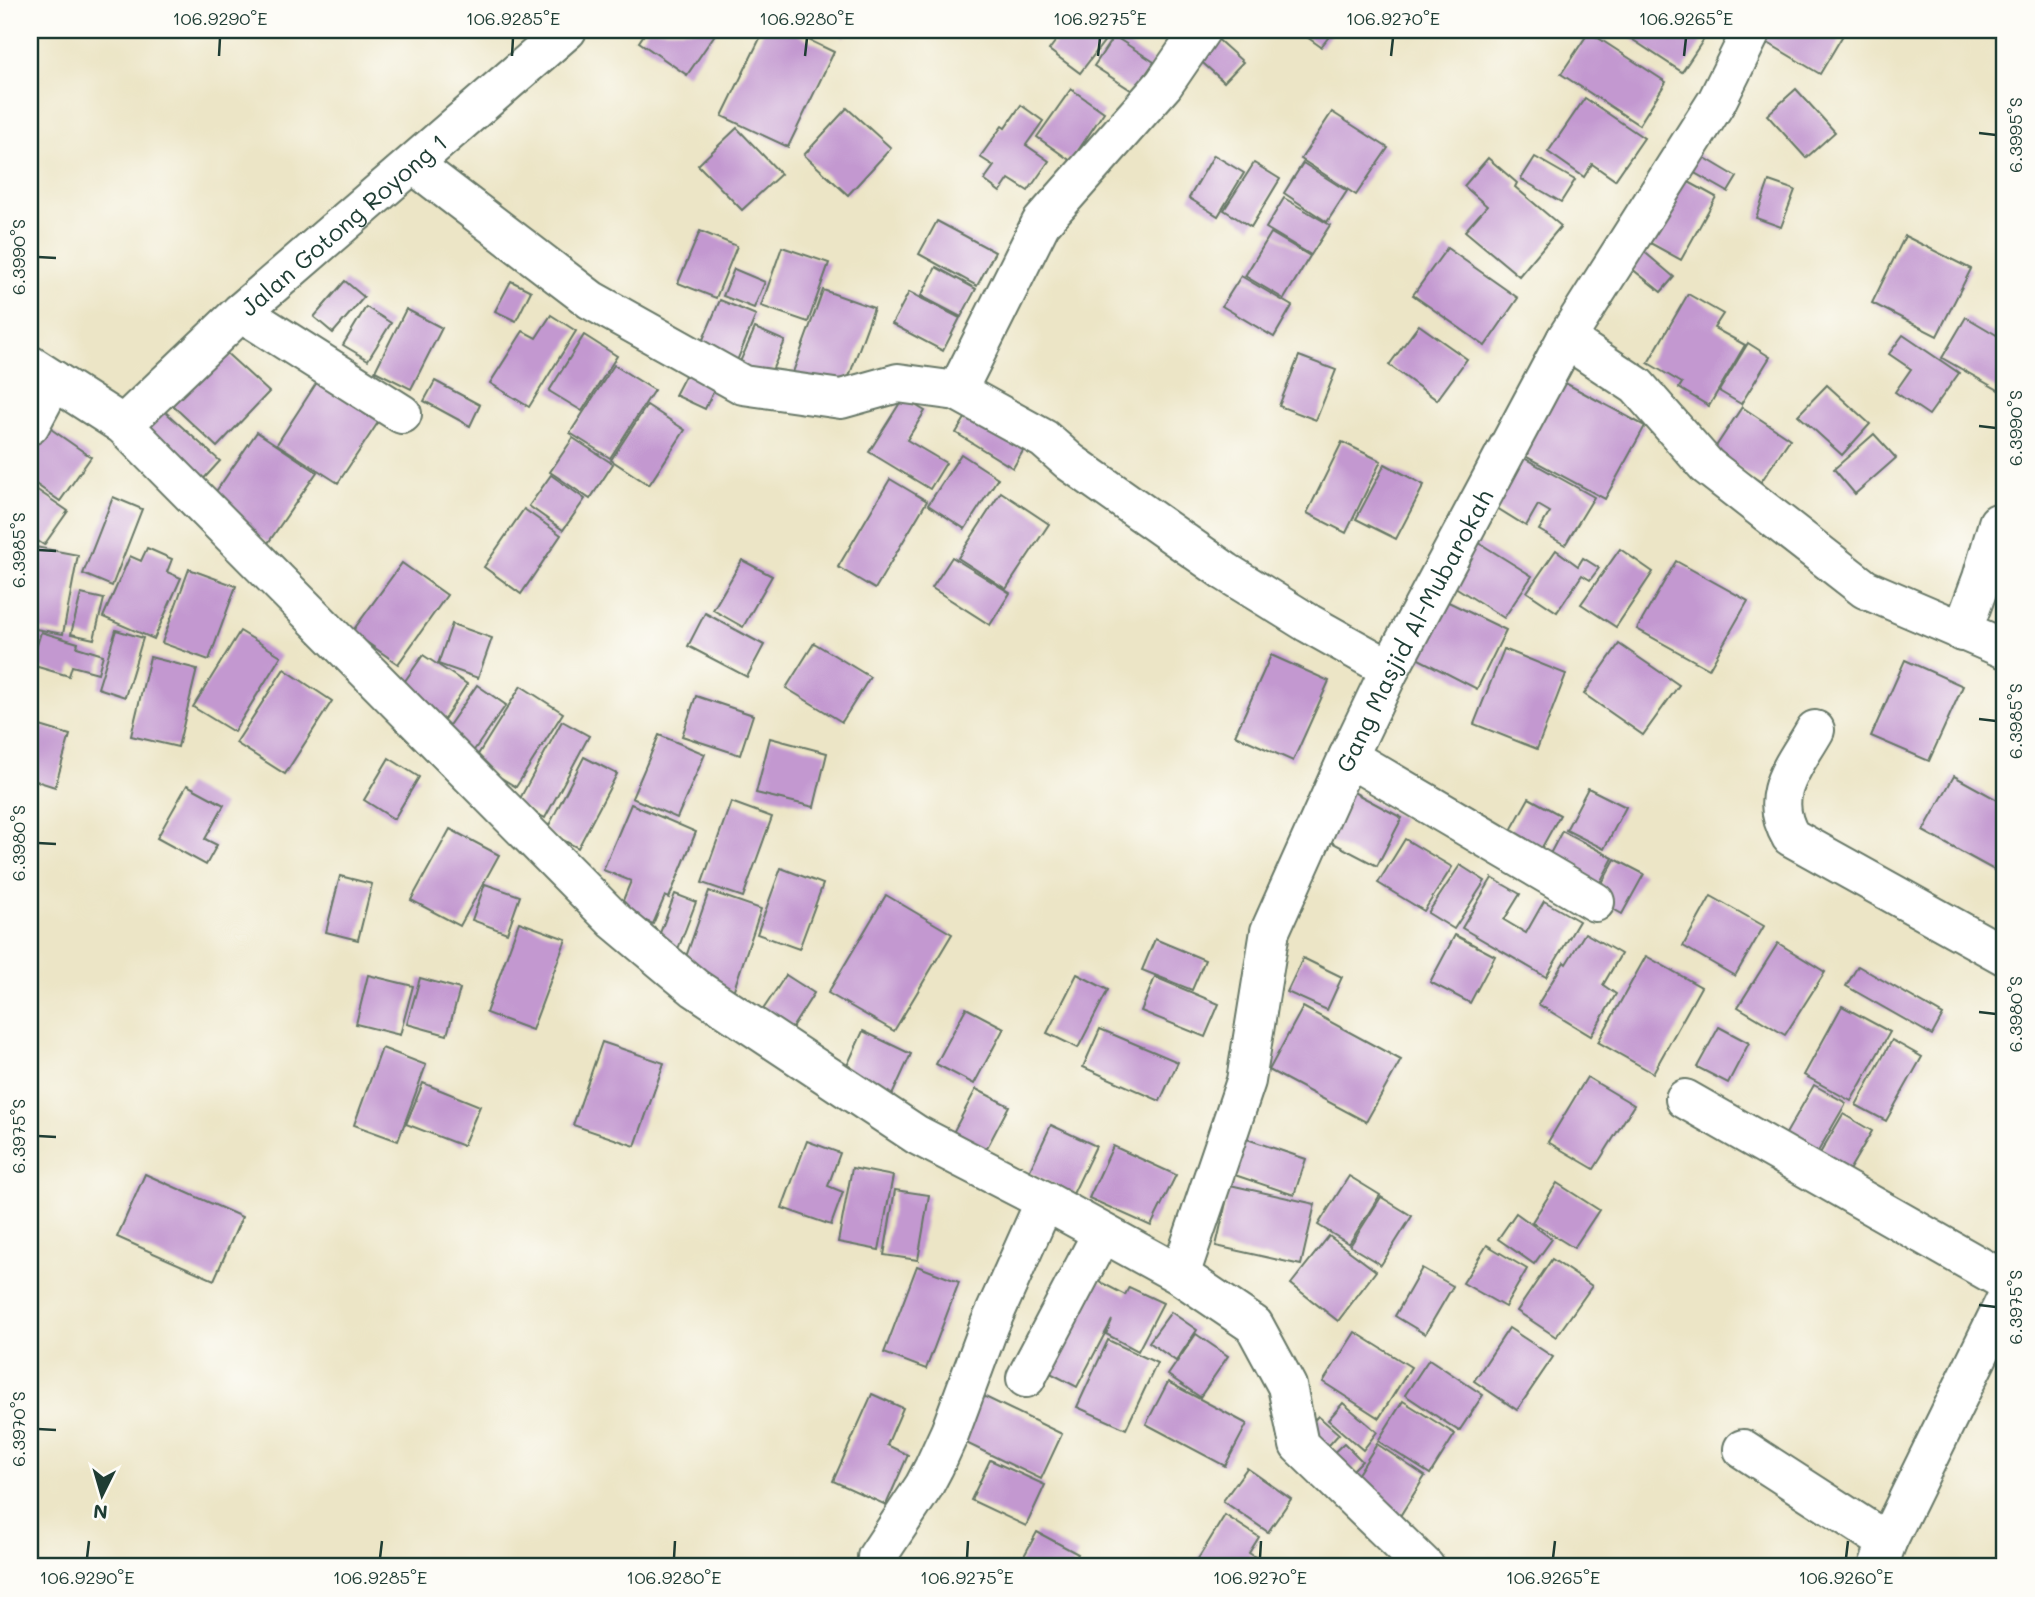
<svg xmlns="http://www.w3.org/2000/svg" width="2035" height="1597" font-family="Mali,sans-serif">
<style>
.building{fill:#c398d0}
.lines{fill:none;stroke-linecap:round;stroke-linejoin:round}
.minor-casing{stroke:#677867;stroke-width:42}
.minor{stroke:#fff;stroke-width:38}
.ticks{fill:none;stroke:#1f3d34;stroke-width:2.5}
.labels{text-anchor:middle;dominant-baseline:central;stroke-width:7;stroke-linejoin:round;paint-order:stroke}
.street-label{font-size:24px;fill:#1f3d34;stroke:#fdfcf7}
.neatline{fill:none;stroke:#1f3d34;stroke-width:2.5}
.ticks-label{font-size:18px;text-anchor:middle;fill:#1f3d34}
</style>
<rect width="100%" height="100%" fill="#fdfcf7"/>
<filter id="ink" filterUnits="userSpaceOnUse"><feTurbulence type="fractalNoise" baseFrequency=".0143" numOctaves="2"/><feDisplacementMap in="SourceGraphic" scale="14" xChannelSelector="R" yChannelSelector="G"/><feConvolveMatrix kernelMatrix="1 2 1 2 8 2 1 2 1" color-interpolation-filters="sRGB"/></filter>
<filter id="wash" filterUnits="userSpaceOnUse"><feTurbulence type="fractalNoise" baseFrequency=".00686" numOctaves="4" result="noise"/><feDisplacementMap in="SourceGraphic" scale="28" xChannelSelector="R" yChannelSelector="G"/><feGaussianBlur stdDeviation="1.57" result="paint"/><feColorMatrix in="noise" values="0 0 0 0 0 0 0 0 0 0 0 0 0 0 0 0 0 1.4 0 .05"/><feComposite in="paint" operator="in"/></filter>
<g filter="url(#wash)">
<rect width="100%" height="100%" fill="#ece5c6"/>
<g id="blocks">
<!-- building -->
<g class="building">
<path d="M647,30H718L687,75L639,42Z"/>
<path d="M764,30H788L834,52L788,147L722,116Z"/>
<path d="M832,30H849L844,37Z"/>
<path d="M1064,30H1110L1112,31L1080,73L1049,50Z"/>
<path d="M1297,30H1334L1321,47Z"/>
<path d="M1618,30H1710L1682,72Z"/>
<path d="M1769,30H1846L1820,74L1763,40Z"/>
<path d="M1589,32L1666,82L1639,125L1561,74Z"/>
<path d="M1213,35L1243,62L1224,82L1194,55Z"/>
<path d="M1114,36L1154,62L1134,92L1094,66Z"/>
<path d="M1071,89L1104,112L1071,161L1037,137Z"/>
<path d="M1796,89L1835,132L1806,158L1767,115Z"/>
<path d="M1585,98L1644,138L1615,180L1592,164L1584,177L1548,152Z"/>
<path d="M1021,105L1043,121L1026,145L1049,161L1028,191L1009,179L1000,192L984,180L994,166L980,157L1002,126L1005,128Z"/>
<path d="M847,108L891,148L848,195L804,155Z"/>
<path d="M1332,112L1388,148L1356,195L1301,159Z"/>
<path d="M737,128L781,174L742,210L698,165Z"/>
<path d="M1695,152L1737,177L1728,192L1686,168Z"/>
<path d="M1214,155L1244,173L1218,216L1189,198Z"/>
<path d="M1535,157L1575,180L1561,202L1521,179Z"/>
<path d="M1488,158L1517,183L1515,187L1561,226L1519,276L1465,231L1487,206L1464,186Z"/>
<path d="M1254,163L1280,179L1251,227L1224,210Z"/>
<path d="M1303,163L1347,191L1327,222L1284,193Z"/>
<path d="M1676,175L1716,197L1681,260L1641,238Z"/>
<path d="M1769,181L1795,190L1781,227L1756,218Z"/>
<path d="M1284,198L1330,225L1311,255L1266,228Z"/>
<path d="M937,221L995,252L977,286L919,254Z"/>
<path d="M700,231L737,246L716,298L678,283Z"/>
<path d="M1271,233L1310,256L1284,299L1245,276Z"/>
<path d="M1905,236L1971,269L1937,336L1872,303Z"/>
<path d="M1635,244L1674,277L1661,292L1621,260Z"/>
<path d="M782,247L829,263L808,322L761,306Z"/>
<path d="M1447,248L1518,298L1485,346L1413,295Z"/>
<path d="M936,267L976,289L961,317L921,296Z"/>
<path d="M734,269L765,282L754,308L723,296Z"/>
<path d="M1241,276L1292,306L1274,337L1222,306Z"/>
<path d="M345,281L364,297L333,333L314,317Z"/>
<path d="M511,281L531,291L516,321L495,311Z"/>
<path d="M823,290L874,308L843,393L792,375Z"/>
<path d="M909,292L960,318L943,351L892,324Z"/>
<path d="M1688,294L1723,314L1714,328L1745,345L1709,406L1679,388L1682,383L1648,363Z"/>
<path d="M720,300L756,315L732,373L695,358Z"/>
<path d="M366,307L391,323L368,360L343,345Z"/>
<path d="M406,309L442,328L411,389L375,371Z"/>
<path d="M551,315L576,331L529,407L490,383L523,331L536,338Z"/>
<path d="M1966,317L2005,340V386L2002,392L1942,358Z"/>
<path d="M1419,325L1467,359L1437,400L1389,365Z"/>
<path d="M755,328L785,341L766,384L736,371Z"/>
<path d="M584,335L617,356L582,411L549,391Z"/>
<path d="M1903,335L1959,373L1929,415L1895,392L1911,369L1889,354Z"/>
<path d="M1748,343L1770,357L1741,404L1719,391Z"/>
<path d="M221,348L269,392L217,447L170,403Z"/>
<path d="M1299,356L1336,370L1316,420L1279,406Z"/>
<path d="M614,365L654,390L610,458L570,433Z"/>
<path d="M687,372L716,386L705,409L675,395Z"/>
<path d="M1554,377L1645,426L1605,499L1514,450Z"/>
<path d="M319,379L381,418L338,483L277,444Z"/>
<path d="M435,381L480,405L470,426L424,401Z"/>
<path d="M1827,385L1870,424L1842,455L1798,415Z"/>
<path d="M903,398L925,411L907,440L946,463L930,489L869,452Z"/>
<path d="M152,400L220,461L198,485L130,424Z"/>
<path d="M647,405L685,430L649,485L611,460Z"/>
<path d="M1742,407L1790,439L1761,482L1713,451Z"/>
<path d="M970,410L1027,444L1013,468L956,433Z"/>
<path d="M48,427L91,457L60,501L30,480V453Z"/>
<path d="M257,432L317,472L268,543L208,503Z"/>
<path d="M1874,434L1896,458L1855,494L1834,469Z"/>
<path d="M573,438L613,464L590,499L550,472Z"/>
<path d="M1342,442L1381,461L1346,533L1307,513Z"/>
<path d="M1513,452L1594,497L1565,545L1539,530L1550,512L1538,505L1526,526L1484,500Z"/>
<path d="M961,454L998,478L965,529L928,505Z"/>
<path d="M1385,464L1424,485L1396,539L1356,519Z"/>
<path d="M551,475L585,499L563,530L529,506Z"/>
<path d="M890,479L927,501L875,589L838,567Z"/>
<path d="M30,485L68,511L44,545L30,536Z"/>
<path d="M1001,492L1049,524L1006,589L958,558Z"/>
<path d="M113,497L142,509L112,586L83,574Z"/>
<path d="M524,509L561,535L521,594L484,567Z"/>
<path d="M1468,536L1532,576L1504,618L1441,578Z"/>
<path d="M30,546L78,555L63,634L30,628Z"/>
<path d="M147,548L172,559L167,572L181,578L154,639L103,617L130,556L141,561Z"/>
<path d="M1620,549L1653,572L1616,627L1581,604Z"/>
<path d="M1556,550L1578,566L1583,558L1599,568L1590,580L1582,575L1557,612L1527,592Z"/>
<path d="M952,557L1010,593L990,625L932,588Z"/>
<path d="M742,560L772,576L743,627L713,610Z"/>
<path d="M1676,561L1748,601L1709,669L1637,629Z"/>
<path d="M402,563L447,595L398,664L352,632Z"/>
<path d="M189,569L236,586L209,660L162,643Z"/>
<path d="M81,594L104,599L94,639L71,634Z"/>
<path d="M1436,596L1506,630L1477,689L1407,653Z"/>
<path d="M705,613L764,645L747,677L688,646Z"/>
<path d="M452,624L492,638L478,678L438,664Z"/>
<path d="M116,630L143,638L125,697L98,688Z"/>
<path d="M240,631L281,656L234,732L193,707Z"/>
<path d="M41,632L78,643L77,647L103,655L98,673L72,666L69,676L31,665Z"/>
<path d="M814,643L870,677L842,722L786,688Z"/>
<path d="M1619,644L1679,685L1643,735L1584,694Z"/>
<path d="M1504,649L1566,674L1537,749L1474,724Z"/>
<path d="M423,655L467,684L441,724L396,694Z"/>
<path d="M1271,655L1329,681L1293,761L1235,735Z"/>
<path d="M150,657L197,669L178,747L131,736Z"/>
<path d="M1905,660L1963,686L1929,761L1871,736Z"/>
<path d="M284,669L332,701L285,774L236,743Z"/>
<path d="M477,685L506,705L470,756L441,737Z"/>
<path d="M521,686L563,713L516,787L474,761Z"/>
<path d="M696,696L753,715L740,755L682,736Z"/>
<path d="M562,721L589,736L545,818L517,804Z"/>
<path d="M30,723L70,735L55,787L30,779Z"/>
<path d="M659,735L705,754L677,818L632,798Z"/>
<path d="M770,738L827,753L814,807L756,793Z"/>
<path d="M584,757L617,774L578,848L546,831Z"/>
<path d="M389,758L419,777L394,819L364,800Z"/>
<path d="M1954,776L2005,804V876L1923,831Z"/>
<path d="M187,785L224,805L205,839L217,845L206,865L157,838Z"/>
<path d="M1344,787L1402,818L1377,866L1318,835Z"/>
<path d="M1588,788L1626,807L1604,849L1566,830Z"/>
<path d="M1529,798L1560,815L1536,858L1505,841Z"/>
<path d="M731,802L772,817L743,897L702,883Z"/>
<path d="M631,804L696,832L669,898L665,896L653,924L619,910L631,881L603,870Z"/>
<path d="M450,829L499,855L460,926L411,900Z"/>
<path d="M1562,831L1613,858L1594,894L1543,867Z"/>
<path d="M1405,839L1452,867L1424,911L1378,883Z"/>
<path d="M1615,859L1644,874L1622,914L1594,898Z"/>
<path d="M1460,865L1485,881L1454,929L1428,913Z"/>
<path d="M781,868L823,884L799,949L757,934Z"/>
<path d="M340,876L372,884L358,940L326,932Z"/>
<path d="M1492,878L1520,894L1504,920L1526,933L1544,901L1579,921L1546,977L1462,928Z"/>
<path d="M485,884L520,896L507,933L472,920Z"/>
<path d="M709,891L761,909L733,992L680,974Z"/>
<path d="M675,894L696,902L678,949L657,941Z"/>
<path d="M886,895L952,934L894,1031L828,993Z"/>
<path d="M1711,896L1764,926L1735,976L1683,946Z"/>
<path d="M519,922L566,939L532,1030L486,1013Z"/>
<path d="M1585,933L1621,954L1603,985L1616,994L1591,1036L1538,1004L1564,962L1566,964Z"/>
<path d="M1455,935L1495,956L1470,1003L1430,982Z"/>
<path d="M1155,939L1205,960L1192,990L1142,970Z"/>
<path d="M1778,943L1825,972L1785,1035L1738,1007Z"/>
<path d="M1646,956L1701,987L1653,1073L1598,1042Z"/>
<path d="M1303,958L1342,977L1327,1010L1287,992Z"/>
<path d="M1858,966L1943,1015L1932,1035L1846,986Z"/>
<path d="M1077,974L1108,990L1078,1048L1047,1033Z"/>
<path d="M368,975L413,986L400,1035L356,1024Z"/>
<path d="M786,975L814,993L785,1039L756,1020Z"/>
<path d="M1155,977L1219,1004L1205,1037L1141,1011Z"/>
<path d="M420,978L460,989L447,1035L407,1024Z"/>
<path d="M1842,1006L1890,1032L1851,1101L1804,1075Z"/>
<path d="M1303,1007L1401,1060L1366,1122L1269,1070Z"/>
<path d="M966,1008L1004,1028L974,1084L936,1064Z"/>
<path d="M1719,1027L1749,1043L1728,1083L1697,1067Z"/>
<path d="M1100,1029L1178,1062L1160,1101L1083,1067Z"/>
<path d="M863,1031L911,1054L888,1104L840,1081Z"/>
<path d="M1892,1040L1922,1057L1886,1121L1856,1105Z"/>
<path d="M602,1042L664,1063L635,1146L573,1125Z"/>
<path d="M382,1048L426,1065L398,1141L354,1125Z"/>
<path d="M1587,1077L1634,1105L1594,1169L1548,1142Z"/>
<path d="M423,1083L480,1106L463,1146L406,1124Z"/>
<path d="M1814,1085L1846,1103L1812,1162L1780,1144Z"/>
<path d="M976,1089L1009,1106L980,1161L947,1144Z"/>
<path d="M1843,1114L1872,1131L1841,1184L1812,1167Z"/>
<path d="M1051,1125L1096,1146L1073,1194L1029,1172Z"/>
<path d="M1241,1137L1306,1159L1294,1195L1229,1173Z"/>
<path d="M807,1141L840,1153L828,1186L843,1192L831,1225L782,1208Z"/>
<path d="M1113,1146L1176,1175L1151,1226L1089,1198Z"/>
<path d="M852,1168L893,1176L879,1250L838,1242Z"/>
<path d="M145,1174L242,1217L214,1280L117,1237Z"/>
<path d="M1349,1176L1380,1195L1349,1244L1318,1225Z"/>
<path d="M1557,1183L1599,1210L1574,1248L1532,1222Z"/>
<path d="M1230,1185L1315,1204L1301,1265L1216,1246Z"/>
<path d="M895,1190L929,1195L918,1260L884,1255Z"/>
<path d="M1381,1197L1412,1216L1381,1265L1350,1246Z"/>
<path d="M1516,1213L1552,1239L1534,1264L1498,1239Z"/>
<path d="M1329,1236L1376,1271L1338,1321L1291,1284Z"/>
<path d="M1487,1245L1527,1269L1505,1307L1463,1283Z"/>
<path d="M1552,1259L1592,1286L1556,1337L1517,1311Z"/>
<path d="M917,1266L959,1282L926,1369L884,1353Z"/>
<path d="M1422,1268L1453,1286L1425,1334L1395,1316Z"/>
<path d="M1083,1273L1125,1295L1129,1287L1163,1303L1138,1351L1106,1334L1112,1320L1077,1387L1035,1365Z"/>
<path d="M1171,1312L1197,1330L1176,1361L1149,1342Z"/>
<path d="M1509,1328L1553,1357L1517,1410L1474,1381Z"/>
<path d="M1355,1332L1411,1367L1379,1418L1323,1382Z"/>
<path d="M1196,1334L1228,1356L1200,1397L1168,1375Z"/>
<path d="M1108,1340L1157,1363L1126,1429L1077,1407Z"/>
<path d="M1429,1359L1483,1395L1459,1431L1405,1395Z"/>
<path d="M1168,1382L1247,1424L1225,1466L1146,1424Z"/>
<path d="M872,1394L903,1408L887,1445L908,1455L886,1505L833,1481Z"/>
<path d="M979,1394L1062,1434L1041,1479L958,1439Z"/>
<path d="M1403,1401L1455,1434L1430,1474L1378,1441Z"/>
<path d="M1343,1403L1377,1432L1363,1450L1328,1420Z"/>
<path d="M1318,1416L1339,1434L1321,1454L1300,1436Z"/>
<path d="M1344,1443L1362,1461L1346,1477L1327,1459Z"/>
<path d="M1377,1444L1425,1476L1400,1516L1351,1485Z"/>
<path d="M990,1460L1045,1485L1026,1526L971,1500Z"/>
<path d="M1247,1468L1291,1499L1268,1532L1223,1501Z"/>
<path d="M1225,1515L1259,1537L1249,1553L1271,1567H1193Z"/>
<path d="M1037,1532L1078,1554L1072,1567H1018Z"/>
<path d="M887,1557L909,1567H882Z"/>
</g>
</g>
</g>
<g filter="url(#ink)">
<use href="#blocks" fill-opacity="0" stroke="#677867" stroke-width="2"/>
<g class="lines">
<!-- minor casing -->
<g class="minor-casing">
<g id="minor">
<path d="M413,164L591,300L743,385L841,399L898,383L957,391L1044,439L1070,462L1226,572L1308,623L1390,669"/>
<path d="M241,312L402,414"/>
<path d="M1566,339L1637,386L1707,466L1865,589L2005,649"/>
<path d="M30,365L123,425L615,921L695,988L917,1135L1045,1201L1180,1275L1254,1325L1287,1386L1299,1445L1425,1567"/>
<path d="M957,391L1041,223L1164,84L1201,30"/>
<path d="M30,425L54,380"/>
<path id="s1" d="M123,425L241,312L567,30"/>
<path d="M1962,632L1982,578L1998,523"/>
<path d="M1815,730C1794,767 1766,795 1791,837L2005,956"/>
<path d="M1348,757L1595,902"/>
<path d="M1685,1099L2005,1281"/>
<path id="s2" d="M1180,1275L1246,1081L1270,931L1348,757L1390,669L1566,339L1717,101L1752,30"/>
<path d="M1026,1378L1102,1233"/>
<path d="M1743,1449L1887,1542"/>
<path d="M877,1557L924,1486L934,1467L950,1432L990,1324L1045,1201"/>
<path d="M1878,1567L1887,1542L2005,1301"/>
</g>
</g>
<!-- minor -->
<use href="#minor" class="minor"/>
</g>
</g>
<!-- ticks -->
<path class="ticks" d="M219,56L220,38M512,56L513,38M805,56L807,38M1098,56L1100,38M1391,56L1393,38M1684,56L1686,38M1979,133L1996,135M38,257L56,258M1979,426L1996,428M38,550L56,551M1979,719L1996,721M38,843L56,844M1979,1012L1996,1014M38,1136L56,1137M1979,1305L1996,1307M38,1429L56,1430M87,1558L89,1541M380,1558L382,1541M674,1558L675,1541M967,1558L968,1541M1260,1558L1261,1541M1553,1558L1555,1541M1846,1558L1848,1541"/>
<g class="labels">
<!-- street labels -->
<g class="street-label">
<text stroke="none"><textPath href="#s1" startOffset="298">Jalan Gotong Royong 1</textPath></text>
<text stroke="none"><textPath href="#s2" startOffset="690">Gang Masjid Al-Mubarokah</textPath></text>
</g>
</g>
<!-- margin -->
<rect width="2035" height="1597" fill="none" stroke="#fdfcf7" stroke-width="77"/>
<!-- north arrow -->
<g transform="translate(102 1495) rotate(185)" stroke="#fdfcf7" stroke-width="5" paint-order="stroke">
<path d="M0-5L12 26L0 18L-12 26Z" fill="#1f3d34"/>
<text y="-10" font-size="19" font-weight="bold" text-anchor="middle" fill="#1f3d34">N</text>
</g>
<rect x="38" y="38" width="1958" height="1520" class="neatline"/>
<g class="ticks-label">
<text x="220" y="25">106.9290°E</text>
<text x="513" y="25">106.9285°E</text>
<text x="807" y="25">106.9280°E</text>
<text x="1100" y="25">106.9275°E</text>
<text x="1393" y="25">106.9270°E</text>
<text x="1686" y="25">106.9265°E</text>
<text transform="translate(2016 135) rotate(-90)" y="6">6.3995°S</text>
<text transform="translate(19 257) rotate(-90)" y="6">6.3990°S</text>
<text transform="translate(2016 428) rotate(-90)" y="6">6.3990°S</text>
<text transform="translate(19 550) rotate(-90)" y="6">6.3985°S</text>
<text transform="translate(2016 721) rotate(-90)" y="6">6.3985°S</text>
<text transform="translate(19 843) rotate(-90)" y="6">6.3980°S</text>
<text transform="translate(2016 1014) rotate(-90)" y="6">6.3980°S</text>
<text transform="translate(19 1136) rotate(-90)" y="6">6.3975°S</text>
<text transform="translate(2016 1307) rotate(-90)" y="6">6.3975°S</text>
<text transform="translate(19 1429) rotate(-90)" y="6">6.3970°S</text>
<text x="87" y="1584">106.9290°E</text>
<text x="380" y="1584">106.9285°E</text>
<text x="674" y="1584">106.9280°E</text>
<text x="967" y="1584">106.9275°E</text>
<text x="1260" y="1584">106.9270°E</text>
<text x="1553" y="1584">106.9265°E</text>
<text x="1846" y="1584">106.9260°E</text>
</g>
</svg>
